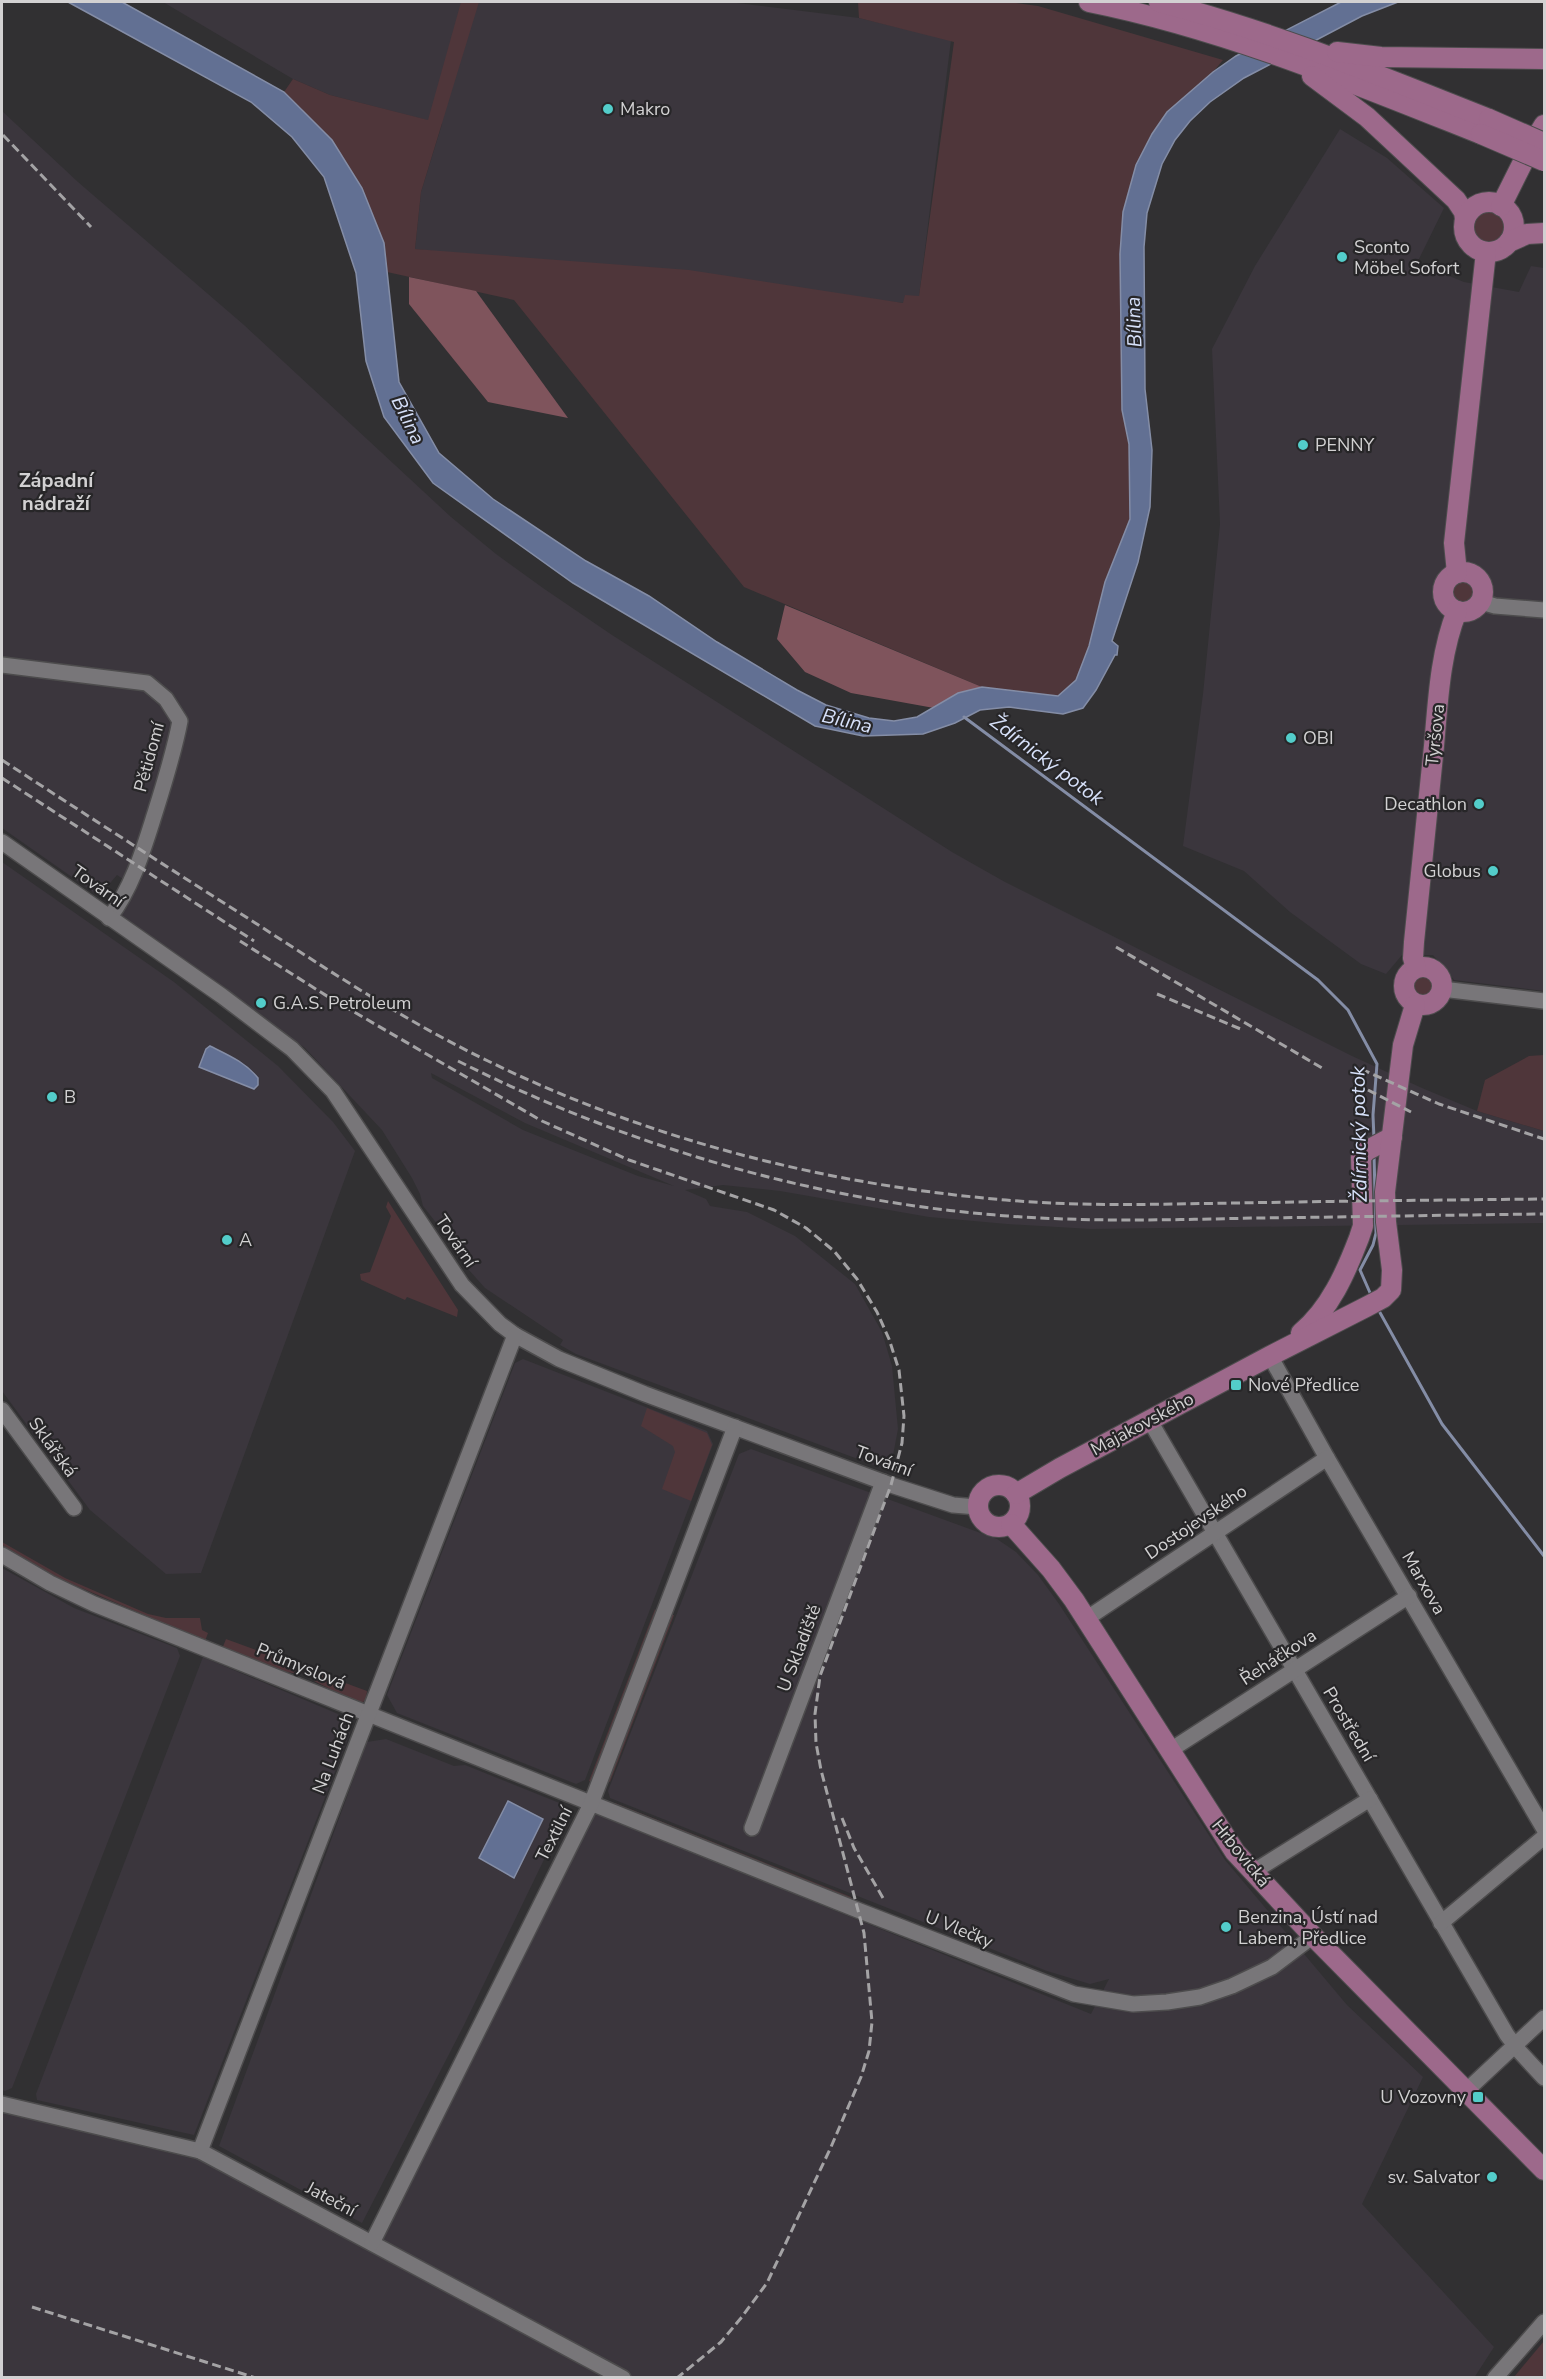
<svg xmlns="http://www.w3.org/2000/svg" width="1546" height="2379" font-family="'Nunito Sans',sans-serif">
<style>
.built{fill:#3b363d;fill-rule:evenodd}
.green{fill:#4f363a}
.forest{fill:#7f545c}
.water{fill:#627093;stroke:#848da6;stroke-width:1.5}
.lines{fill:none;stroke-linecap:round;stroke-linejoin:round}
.stream{stroke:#848da6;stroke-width:3}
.minor-casing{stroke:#4d4c4d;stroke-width:18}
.major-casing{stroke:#4d4c4d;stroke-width:22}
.minor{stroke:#787679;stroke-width:15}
.major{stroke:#9d698b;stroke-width:20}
.rail{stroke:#a4a3a5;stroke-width:3;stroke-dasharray:9 4.5;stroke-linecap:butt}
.major-bridge-casing{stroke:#4d4c4d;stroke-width:22;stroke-linecap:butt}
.major-bridge{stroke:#9d698b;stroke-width:20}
.poi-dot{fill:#53cdca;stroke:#272628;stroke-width:2}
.labels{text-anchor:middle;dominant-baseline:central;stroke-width:4.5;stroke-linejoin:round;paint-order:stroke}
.poi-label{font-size:18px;fill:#d2d1d2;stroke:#272628;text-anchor:start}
.street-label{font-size:18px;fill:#d2d1d2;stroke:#272628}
.water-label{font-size:20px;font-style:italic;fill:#d7e1fa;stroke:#272628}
.neighbourhood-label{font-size:20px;font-weight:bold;fill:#d2d1d2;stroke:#272628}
</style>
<rect width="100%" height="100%" fill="#313032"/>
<!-- built -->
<g class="built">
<path d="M163,2H729L859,18L951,40L919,297L904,303L415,249L421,192L442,124L330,95L293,79Z"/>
<path d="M2,111L78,182L244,325L451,517L496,554L543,588L612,635L952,852L1005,882L1352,1056L1422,1088L1477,1111L1544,1131V1223L1091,1229L1007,1224L929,1217L780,1191L723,1185L685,1190L706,1199L710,1206L747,1212L795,1236L855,1284L882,1332L892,1366L898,1429L890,1471L576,1354L560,1345L563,1340L485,1288L460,1260L456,1248L423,1206L420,1194L412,1178L382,1130L305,1048L116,916L132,885L117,875L99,896L2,828ZM431,1073L525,1123L674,1186L638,1176L523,1130L432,1078Z"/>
<path d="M1340,129L1387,158L1444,208L1417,263L1464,282L1519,292L1531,266L1544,268V991L1454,980L1433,955H1402L1386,974L1361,964L1290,912L1244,871L1183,846L1203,694L1220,524L1212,349L1255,266Z"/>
<path d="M2,862L174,982L278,1066L333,1122L355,1151L201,1573L166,1574L90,1510L2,1391Z"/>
<path d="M523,1359L707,1431L713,1444L585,1780L576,1784L397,1713L387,1695L515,1363Z"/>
<path d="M751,1449L997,1539L1016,1552L1038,1575L1059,1604L1225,1860L1347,2005L1423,2077L1362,2204L1494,2347L1474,2378H2V2112L199,2160L374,2253L595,1814L1091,2014L1109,1979L1090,1984L1047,1971L610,1798L608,1791L739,1454Z"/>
<path d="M2,1568L74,1608L177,1648L180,1656L12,2088L5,2091L2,2090Z"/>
<path d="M203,1657L338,1714L350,1733L194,2135L37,2100L36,2094Z"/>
<path d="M386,1739L454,1766L465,1765L562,1804L566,1814L464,2025L362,2223L219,2146L367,1742Z"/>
</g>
<!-- green -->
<g class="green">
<path d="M461,2H479L421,192L415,249L689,270L903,303L905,295L919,296L954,42L859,18L858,2H1009L1038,6L1223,60L1213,72L1167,112L1152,134L1136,165L1123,212L1120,254L1122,410L1129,444L1130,519L1105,582L1089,646L1076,680L1058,696L982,687L744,587L514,300L387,272L384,243L332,140L284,92L293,79L330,95L428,120Z"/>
<circle cx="1489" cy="228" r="16"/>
<circle cx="1464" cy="592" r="13"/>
<circle cx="1422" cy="987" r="11"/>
<path d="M1544,1055V1131L1477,1111L1485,1080L1529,1056Z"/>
<path d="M388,1201L458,1310L457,1317L407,1297L405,1300L361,1280L360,1274L370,1272L391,1216L386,1207Z"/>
<path d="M647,1408L707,1433L712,1445L691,1501L662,1489L675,1452L673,1446L641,1426Z"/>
<path d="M2,1542L65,1578L148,1614L166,1618H200L202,1630L208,1633L205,1641L58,1578L2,1545Z"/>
<path d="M655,1609L657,1612L593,1783L589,1781Z"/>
<path d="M671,1615H674L610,1782L605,1780Z"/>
<path d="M226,1639L367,1691L366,1699L363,1702H356L314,1681L315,1678L300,1672L298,1674L276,1670L222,1649Z"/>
<path d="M615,1803L851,1897L852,1901L614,1806Z"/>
<path d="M1544,2341V2377H1514Z"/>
</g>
<!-- forest -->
<g class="forest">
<path d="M409,277L476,291L568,418L488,402L409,304Z"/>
<path d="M785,605L982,687C963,692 949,696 934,708L851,693L805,672L777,639Z"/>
</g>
<!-- water -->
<g class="water">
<path d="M68,2H122L284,92L332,140L362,188L384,243L399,382L439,453L493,499L586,561L649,596L717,642L797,690L826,705L869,718L894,721L917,717L958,693L982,687L1058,696L1076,680L1089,646L1105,582L1130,519L1129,444L1122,410L1120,254L1123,212L1136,165L1152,134L1167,112L1213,72L1236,56L1341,2H1398L1362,16L1244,78L1210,102L1190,121L1175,140L1162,164L1147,213L1144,247L1145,389L1152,450L1150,507L1138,562L1112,641L1118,646L1117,655H1115L1096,690L1083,708L1063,714L1009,707L980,710L955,723L923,734L863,736L815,726L573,583L433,483L384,417L366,361L356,273L324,177L292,137L251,102Z"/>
<path d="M210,1046C228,1055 245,1062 258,1078V1085L254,1089L199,1067L206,1049Z"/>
<path d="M508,1801L543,1819L514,1878L479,1858Z"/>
</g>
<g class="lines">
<!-- stream -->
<g class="stream">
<path d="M964,717L1318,980L1348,1010L1377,1064L1373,1115L1374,1139"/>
<path d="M1371,1295L1360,1270L1373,1245L1376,1233L1374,1155"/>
<path d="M1378,1309L1442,1424L1544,1556"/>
</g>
<!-- minor casing -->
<g class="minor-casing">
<g id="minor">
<path d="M1481,602L1495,606L1544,610"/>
<path d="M2,665L147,683L166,699L180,721C174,753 164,784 154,816C143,851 132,888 109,918"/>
<path d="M2,842L222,996L292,1049L333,1091L462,1285L500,1324L515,1335L559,1359L645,1394L891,1485L953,1505L977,1507"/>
<path d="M1442,989L1544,1001"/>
<path d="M1270,1356L1327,1458L1544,1829"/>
<path d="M2,1410L74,1508"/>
<path d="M1150,1421L1507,2035L1520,2052L1544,2078"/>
<path d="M2,1555L50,1583L94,1604L860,1911L1074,1994L1133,2004L1167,2002L1200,1997L1232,1986L1272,1967L1313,1936"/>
<path d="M1086,1619L1327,1458"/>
<path d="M1169,1751L1409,1596"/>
<path d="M752,1828L883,1482"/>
<path d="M1253,1872L1370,1799"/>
<path d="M1441,1923L1544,1837"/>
<path d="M1465,2092L1544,2018"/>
<path d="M2,2104L200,2151L623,2378"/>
<path d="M200,2151L515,1335"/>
<path d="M372,2243L591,1804L735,1427"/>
<path d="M1495,2378L1544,2322"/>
</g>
</g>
<!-- major casing -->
<g class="major-casing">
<g id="major">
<path d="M1089,2C1224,29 1353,83 1481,134"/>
<path d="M1159,2C1272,31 1380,76 1489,119"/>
<path d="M1337,52L1381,57L1544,59"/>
<path d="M1312,76L1367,117L1456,200L1464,212L1465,219"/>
<circle cx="1489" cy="227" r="25"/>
<path d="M1501,206L1530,148L1544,125"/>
<path d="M1509,242L1527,234L1544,233"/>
<circle cx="1463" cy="592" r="20"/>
<path d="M1457,573L1454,543L1486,252"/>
<circle cx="1423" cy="986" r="19"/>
<path d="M1416,968L1413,958L1414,942C1421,877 1427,811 1434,746C1438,701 1440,653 1457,611"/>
<path d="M1301,1333C1330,1309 1346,1272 1359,1238L1363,1226L1361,1157L1366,1151L1392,1137"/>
<circle cx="999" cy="1506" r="21"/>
<path d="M1016,1494L1060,1468L1270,1356L1366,1307L1383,1298L1391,1290L1392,1270L1386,1222L1385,1192L1403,1045L1415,1005"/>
<path d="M1011,1524L1051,1569L1074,1600L1235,1852L1313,1936L1544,2170"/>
</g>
</g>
<!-- minor -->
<use href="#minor" class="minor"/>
<!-- major -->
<use href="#major" class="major"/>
<!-- rail -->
<g class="rail">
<path d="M3,135L91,227"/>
<path d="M2,760C83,813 164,865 246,917C325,968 403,1020 488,1061C650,1140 826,1185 1006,1200C1083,1207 1160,1204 1238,1203C1340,1201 1442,1200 1544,1199"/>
<path d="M2,778L254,941"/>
<path d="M240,941L330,998L542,1121L629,1160L774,1210L806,1228L834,1251L857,1279L877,1312L889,1339L899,1370L904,1416L902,1443L891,1485L820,1676L815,1714L816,1743L821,1770L864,1933L872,2022L869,2051L861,2077L831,2147L767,2283L741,2318L721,2342L677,2378"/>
<path d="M1116,947L1322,1068"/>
<path d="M1157,994L1243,1030"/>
<path d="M458,1061C629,1147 817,1202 1008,1216C1090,1222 1172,1220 1254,1218C1351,1217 1448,1215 1544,1214"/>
<path d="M1361,1069L1439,1104L1544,1139"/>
<path d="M1368,1090L1411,1112"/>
<path d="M842,1818L854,1848L883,1898"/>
<path d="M32,2307L256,2378"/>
</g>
<!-- major-bridge casing -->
<g class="major-bridge-casing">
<g id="major-bridge">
<path d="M1489,119L1544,143"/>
<path d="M1481,134L1544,161"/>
</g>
</g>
<!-- major-bridge -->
<use href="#major-bridge" class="major-bridge"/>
</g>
<!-- markers -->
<g class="poi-dot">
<circle cx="608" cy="109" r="6"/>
<circle cx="1342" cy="257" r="6"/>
<circle cx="1303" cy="445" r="6"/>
<circle cx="1291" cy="738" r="6"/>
<circle cx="1479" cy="804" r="6"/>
<circle cx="1493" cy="871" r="6"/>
<circle cx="261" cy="1003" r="6"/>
<circle cx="52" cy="1097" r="6"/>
<circle cx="227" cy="1240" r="6"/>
<rect x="1230" y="1379" width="12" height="12" rx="3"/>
<circle cx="1226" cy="1927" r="6"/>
<rect x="1472" y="2091" width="12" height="12" rx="3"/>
<circle cx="1492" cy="2177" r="6"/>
</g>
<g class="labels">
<!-- poi labels -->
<g class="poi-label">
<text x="620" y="109">Makro</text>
<text x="1354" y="247">Sconto<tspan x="1354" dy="21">Möbel Sofort</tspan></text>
<text x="1315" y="445">PENNY</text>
<text x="1303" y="738">OBI</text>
<text x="1467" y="804" text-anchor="end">Decathlon</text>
<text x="1481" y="871" text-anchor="end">Globus</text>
<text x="273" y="1003">G.A.S. Petroleum</text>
<text x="64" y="1097">B</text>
<text x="239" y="1240">A</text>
<text x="1248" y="1385">Nové Předlice</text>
<text x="1238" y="1917">Benzina, Ústí nad<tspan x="1238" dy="21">Labem, Předlice</tspan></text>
<text x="1466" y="2097" text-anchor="end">U Vozovny</text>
<text x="1480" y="2177" text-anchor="end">sv. Salvator</text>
</g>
<!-- street labels -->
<g class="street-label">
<text transform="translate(1435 735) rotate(-84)">Tyršova</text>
<text transform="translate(149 757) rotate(-75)">Pětidomí</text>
<text transform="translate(98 886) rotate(35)">Tovární</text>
<text transform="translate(456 1241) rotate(56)">Tovární</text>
<text transform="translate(1142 1424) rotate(-28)">Majakovského</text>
<text transform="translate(53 1447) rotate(54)">Sklářská</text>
<text transform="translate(884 1461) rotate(20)">Tovární</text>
<text transform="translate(1196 1522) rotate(-34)">Dostojevského</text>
<text transform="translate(1424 1583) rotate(60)">Marxova</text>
<text transform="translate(799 1648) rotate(-69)">U Skladiště</text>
<text transform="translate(1278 1657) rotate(-33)">Řeháčkova</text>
<text transform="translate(301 1666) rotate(22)">Průmyslová</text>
<text transform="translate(1349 1724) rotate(59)">Prostřední</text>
<text transform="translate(333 1753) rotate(-69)">Na Luhách</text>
<text transform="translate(554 1834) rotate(-63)">Textilní</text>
<text transform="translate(1241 1853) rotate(51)">Hrbovická</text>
<text transform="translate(959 1929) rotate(22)">U Vlečky</text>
<text transform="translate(331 2199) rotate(28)">Jateční</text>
</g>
<!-- water labels -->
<g class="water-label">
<text transform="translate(1134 322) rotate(-92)">Bílina</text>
<text transform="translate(408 420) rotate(64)">Bílina</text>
<text transform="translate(847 721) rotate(13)">Bílina</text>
<text transform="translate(1047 760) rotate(37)">Ždírnický potok</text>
<text transform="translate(1359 1134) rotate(-91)">Ždírnický potok</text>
</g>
<!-- neighbourhood labels -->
<g class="neighbourhood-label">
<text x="56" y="480">Západní<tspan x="56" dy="23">nádraží</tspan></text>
</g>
</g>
<!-- border -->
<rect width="1546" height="2379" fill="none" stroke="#d2d1d2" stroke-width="6"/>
</svg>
